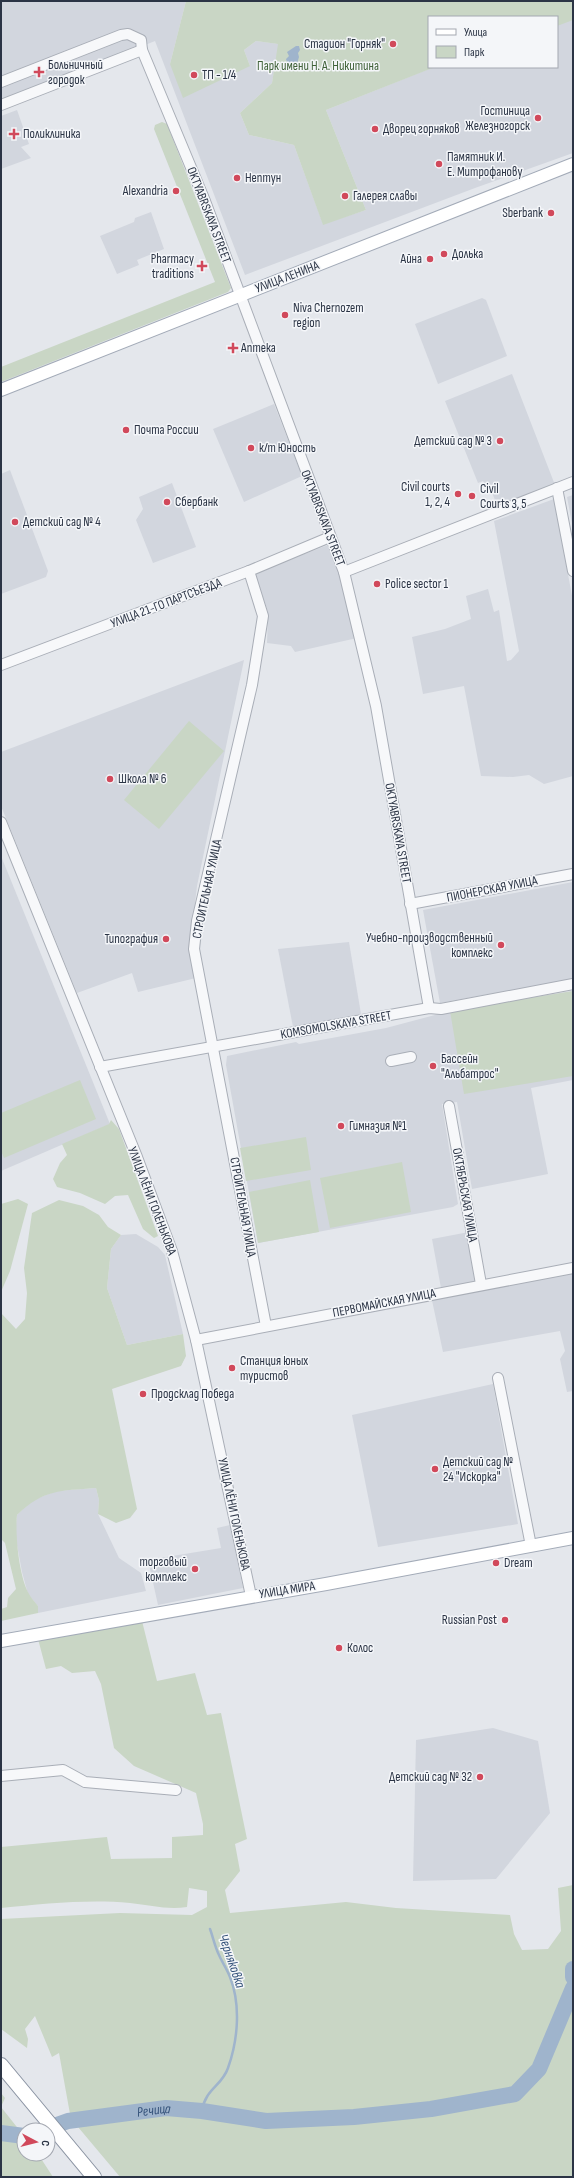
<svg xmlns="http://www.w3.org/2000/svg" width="574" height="2178" font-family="'Sofia Sans Condensed',sans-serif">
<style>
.built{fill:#d2d6de}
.green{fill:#c9d6c5}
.water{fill:#9fb4cc}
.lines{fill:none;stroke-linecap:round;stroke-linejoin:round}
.stream{stroke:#9fb4cc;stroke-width:2.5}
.river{stroke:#9fb4cc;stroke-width:16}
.minor-casing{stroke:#a9aeb7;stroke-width:12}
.major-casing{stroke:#a3abb8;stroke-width:14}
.highway-casing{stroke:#8b94a3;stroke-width:16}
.minor{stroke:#f7f8fa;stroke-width:10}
.major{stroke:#fff;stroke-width:12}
.highway{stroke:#fff;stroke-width:14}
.poi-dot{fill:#d1495b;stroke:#f4f6f9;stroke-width:1.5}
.labels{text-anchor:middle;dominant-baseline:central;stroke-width:3;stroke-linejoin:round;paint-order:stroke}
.poi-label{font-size:13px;fill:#2b3445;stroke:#f4f6f9;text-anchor:start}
.park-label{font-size:13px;fill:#3f6138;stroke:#f4f6f9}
.street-label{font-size:13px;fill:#2b3445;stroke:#f4f6f9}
.water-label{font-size:14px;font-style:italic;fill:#34527a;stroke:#f4f6f9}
</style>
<rect width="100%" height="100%" fill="#e4e7ec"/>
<!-- built -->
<g class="built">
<path d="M1,1H186L170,64L250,66L244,50L256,41L279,44L272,83L240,113L249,135L294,145L323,224L366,210L326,110L434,67H557V20L573,14V153L475,188L245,275L155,41L1,103Z"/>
<path d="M17,110L29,144L21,147L31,158L1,169V116Z"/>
<path d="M151,212L164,249L137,260L139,265L117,274L100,236L134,222L135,218Z"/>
<path d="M482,298L486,300L507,356L438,384L415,324Z"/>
<path d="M512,374L555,485L498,507L490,488L487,490L483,481L478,483L445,401Z"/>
<path d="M274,404L302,476L244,502L213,429Z"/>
<path d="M10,470L48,571L46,577L1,594V474Z"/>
<path d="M172,483L196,547L153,563L136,520L143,509L139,497Z"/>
<path d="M573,495V529L567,497Z"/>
<path d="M554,499L573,601V776L544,784L529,775L513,777L481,776L464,686L423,694L412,637L445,629L471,619L466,596L488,589L494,612L499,610L507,661L511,660L519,651L494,521Z"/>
<path d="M328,545L342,581L357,638L295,652L291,646L267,643L268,612L255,573Z"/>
<path d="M244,660L197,886L190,947L196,978L138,992L132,973L77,993L1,806V752Z"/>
<path d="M1,856L110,1124L1,1171Z"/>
<path d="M573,882V979L440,1003L423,910Z"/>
<path d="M349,942L361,1014L293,1027L278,949Z"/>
<path d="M573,991V1080L531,1088L548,1174L472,1189L457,1102L442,1104L458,1204L453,1207L258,1243L226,1065L227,1056L296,1042L299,1044L386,1028L450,1011Z"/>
<path d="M469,1232L479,1289L573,1272V1391L567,1392L560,1359L565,1351L560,1331L443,1352L430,1291L441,1288L432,1239Z"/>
<path d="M136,1234L158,1247L165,1255L183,1334L127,1345L107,1288L111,1249L121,1235Z"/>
<path d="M493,1384L518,1524L378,1547L352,1415Z"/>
<path d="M96,1488L99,1500L98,1514L119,1558L141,1573L146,1591L38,1613V1606L28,1594L22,1572L15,1534L17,1515L33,1500L56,1491Z"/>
<path d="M230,1525L243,1588L158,1605L148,1560L221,1548L217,1528Z"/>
<path d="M493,1728L538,1741L550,1813L496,1879L413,1881L416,1740Z"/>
</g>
<!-- green -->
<g class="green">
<path d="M186,1H573V20L557,26V17H429V67H435L326,110L366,210L323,225L294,145L249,135L240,113L272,83L278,44L256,41L244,50L250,66L183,98L170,64Z"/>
<path d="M162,122L167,124L231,288L228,292L1,382V367L215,282L154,129L155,125Z"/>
<path d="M189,721L224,751L159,829L124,800Z"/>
<path d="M573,991V1076L464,1094L450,1011Z"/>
<path d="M80,1080L96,1119L4,1158L1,1151V1113Z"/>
<path d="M111,1120L119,1129L158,1236L154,1238L143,1229L128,1195L115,1196L105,1204L80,1193L57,1187L53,1179L60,1163L67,1155L62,1144L109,1124Z"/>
<path d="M306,1137L311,1170L246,1181L240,1148Z"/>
<path d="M402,1162L411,1212L330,1228L320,1178Z"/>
<path d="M310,1180L319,1232L258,1243L249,1192Z"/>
<path d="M18,1199L28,1204L10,1271L1,1292V1204Z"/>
<path d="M59,1200L83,1206L99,1215L108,1227L121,1235L111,1249L107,1288L127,1345L183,1334L186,1356L181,1366L112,1389L137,1509L130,1518L116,1523L98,1514L99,1500L96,1488C60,1491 44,1489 17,1515C15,1535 19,1577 29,1594C31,1598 35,1602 38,1606V1613L1,1621V1609L7,1607L8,1598L16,1589L5,1543L1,1539V1313L16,1329L25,1319L27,1293L24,1268L32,1213Z"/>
<path d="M142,1621L157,1681L195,1673L207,1715L221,1713L247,1839L235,1844L240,1871L225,1890L230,1913L346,1902L396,1908L510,1915L514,1934L522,1950L548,1949L561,1931L558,1888L573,1885V2177H120L78,2127L100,2114L87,2112L70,2114L59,2053L52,2057L35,2016L25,2029L28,2039L27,2048L1,2029V1919L120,1913L192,1915L207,1907V1891L189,1888L187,1907C167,1910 150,1905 130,1903C87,1899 44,1904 1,1908V1847L107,1837L111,1859L172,1858V1837L203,1835V1824L196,1793L134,1766L114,1748L101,1684L95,1671L72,1673L61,1666L46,1669L38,1639Z"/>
<path d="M1,2093L5,2098L1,2107L24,2136V2154H38L53,2177H1Z"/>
</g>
<!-- water -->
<path class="water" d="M296,46H299L300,50L298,53L299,57L296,67L287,62L286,59L289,56L287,52Z"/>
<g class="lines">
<!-- stream -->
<path class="stream" d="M202,2111C205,2089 222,2086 228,2068C238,2040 241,2005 230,1977C227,1969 222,1962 219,1955C215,1947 213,1937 210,1929"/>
<!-- river -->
<g class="river">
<path d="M573,1969V1977"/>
<path id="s1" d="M43,2130L68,2121L166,2108L202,2111L266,2121L354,2117L431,2109L515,2094L539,2069L573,1988"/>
<path d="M1,2133L24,2136"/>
</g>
<!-- minor casing -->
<g class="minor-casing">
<g id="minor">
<path d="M1,82L121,35L128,34L141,40L142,50L205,201L344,572L376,706L429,1008"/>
<path d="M1,105L142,50"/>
<path d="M557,488L573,571"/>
<path d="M249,571L263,616L252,685L197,921L194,949L266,1326"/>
<path d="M344,572L573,482"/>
<path d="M1,665L249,571L330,537"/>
<path d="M1,822L137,1157L172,1251L196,1340L251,1596"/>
<path d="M410,904L573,874"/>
<path d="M391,1061L411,1057"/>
<path d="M100,1067L429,1008L441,1009L573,984"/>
<path d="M449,1106L481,1284"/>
<path d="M196,1340L573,1268"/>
<path d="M498,1378L531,1546"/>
<path d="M1,1776L63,1770L85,1782L176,1790"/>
</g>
</g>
<!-- major casing -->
<g class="major-casing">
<g id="major">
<path d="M1,390L573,164"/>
<path d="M1,1641L326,1584L573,1538"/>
</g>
</g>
<!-- highway casing -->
<g class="highway-casing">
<path id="highway" d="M1,2065L94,2177"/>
</g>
<!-- minor -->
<use href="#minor" class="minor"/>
<!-- major -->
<use href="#major" class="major"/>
<!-- highway -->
<use href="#highway" class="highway"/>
</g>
<!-- markers -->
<g class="poi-dot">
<circle cx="393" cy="44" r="4"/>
<path d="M37 66h4v4h4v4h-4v4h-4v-4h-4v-4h4z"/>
<circle cx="194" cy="75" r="4"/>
<circle cx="538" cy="118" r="4"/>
<circle cx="375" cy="129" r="4"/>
<path d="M12 128h4v4h4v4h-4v4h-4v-4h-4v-4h4z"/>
<circle cx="439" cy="164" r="4"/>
<circle cx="237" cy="178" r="4"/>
<circle cx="176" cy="191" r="4"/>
<circle cx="345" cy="196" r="4"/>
<circle cx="551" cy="213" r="4"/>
<circle cx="444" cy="254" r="4"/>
<circle cx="430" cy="259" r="4"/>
<path d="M200 260h4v4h4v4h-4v4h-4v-4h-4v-4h4z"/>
<circle cx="285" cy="315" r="4"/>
<path d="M231 342h4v4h4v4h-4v4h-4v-4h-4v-4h4z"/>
<circle cx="126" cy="430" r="4"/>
<circle cx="500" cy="441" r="4"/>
<circle cx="251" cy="448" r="4"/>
<circle cx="458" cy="494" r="4"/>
<circle cx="472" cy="496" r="4"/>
<circle cx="167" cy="502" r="4"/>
<circle cx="15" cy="522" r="4"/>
<circle cx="377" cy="584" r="4"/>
<circle cx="110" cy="779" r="4"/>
<circle cx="166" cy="939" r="4"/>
<circle cx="501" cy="945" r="4"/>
<circle cx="433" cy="1066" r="4"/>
<circle cx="341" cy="1126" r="4"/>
<circle cx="232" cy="1368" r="4"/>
<circle cx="143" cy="1394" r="4"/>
<circle cx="435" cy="1469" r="4"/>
<circle cx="496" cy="1563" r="4"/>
<circle cx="195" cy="1569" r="4"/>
<circle cx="505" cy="1620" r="4"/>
<circle cx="339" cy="1648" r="4"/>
<circle cx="480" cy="1777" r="4"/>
</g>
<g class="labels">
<!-- poi labels -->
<g class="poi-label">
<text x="385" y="44" text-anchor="end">Стадион "Горняк"</text>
<text x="48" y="65">Больничный<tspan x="48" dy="15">городок</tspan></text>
<text x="202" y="75">ТП - 1/4</text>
<text x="530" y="111" text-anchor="end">Гостиница<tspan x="530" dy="15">Железногорск</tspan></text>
<text x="383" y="129">Дворец горняков</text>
<text x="23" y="134">Поликлиника</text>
<text x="447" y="157">Памятник И.<tspan x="447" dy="15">Е. Митрофанову</tspan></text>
<text x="245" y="178">Нептун</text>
<text x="168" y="191" text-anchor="end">Alexandria</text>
<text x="353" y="196">Галерея славы</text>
<text x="543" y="213" text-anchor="end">Sberbank</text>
<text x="452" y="254">Долька</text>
<text x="194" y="259" text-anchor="end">Pharmacy<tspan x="194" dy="15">traditions</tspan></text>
<text x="422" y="259" text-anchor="end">Айна</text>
<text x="293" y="308">Niva Chernozem<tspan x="293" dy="15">region</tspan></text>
<text x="241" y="348">Аптека</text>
<text x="134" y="430">Почта России</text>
<text x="492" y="441" text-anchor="end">Детский сад № 3</text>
<text x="259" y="448">к/т Юность</text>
<text x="450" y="487" text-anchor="end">Civil courts<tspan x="450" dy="15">1, 2, 4</tspan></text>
<text x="480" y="489">Civil<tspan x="480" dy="15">Courts 3, 5</tspan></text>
<text x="175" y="502">Сбербанк</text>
<text x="23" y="522">Детский сад № 4</text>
<text x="385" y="584">Police sector 1</text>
<text x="118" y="779">Школа № 6</text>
<text x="493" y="938" text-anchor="end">Учебно-производственный<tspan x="493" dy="15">комплекс</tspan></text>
<text x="158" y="939" text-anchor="end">Типография</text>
<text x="441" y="1059">Бассейн<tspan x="441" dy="15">"Альбатрос"</tspan></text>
<text x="349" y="1126">Гимназия №1</text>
<text x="240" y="1361">Станция юных<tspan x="240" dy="15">туристов</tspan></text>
<text x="151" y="1394">Продсклад Победа</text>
<text x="443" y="1462">Детский сад №<tspan x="443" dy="15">24 "Искорка"</tspan></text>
<text x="187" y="1562" text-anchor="end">торговый<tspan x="187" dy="15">комплекс</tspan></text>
<text x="504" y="1563">Dream</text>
<text x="497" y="1620" text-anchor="end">Russian Post</text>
<text x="347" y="1648">Колос</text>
<text x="472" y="1777" text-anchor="end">Детский сад № 32</text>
</g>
<!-- park labels -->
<g class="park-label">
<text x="318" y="66">Парк имени Н. А. Никитина</text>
</g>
<!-- street labels -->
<g class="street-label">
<text transform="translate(209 215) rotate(69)">OKTYABRSKAYA STREET</text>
<text transform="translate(287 277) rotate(-21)">УЛИЦА ЛЕНИНА</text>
<text transform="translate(323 518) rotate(69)">OKTYABRSKAYA STREET</text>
<text transform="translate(166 603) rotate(-21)">УЛИЦА 21-ГО ПАРТСЪЕЗДА</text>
<text transform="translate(398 833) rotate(80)">OKTYABRSKAYA STREET</text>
<text transform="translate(207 889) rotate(-78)">СТРОИТЕЛЬНАЯ УЛИЦА</text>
<text transform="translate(492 889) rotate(-11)">ПИОНЕРСКАЯ УЛИЦА</text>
<text transform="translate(336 1025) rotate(-10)">KOMSOMOLSKAYA STREET</text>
<text transform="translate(465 1195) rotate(80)">ОКТЯБРЬСКАЯ УЛИЦА</text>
<text transform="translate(152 1201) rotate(69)">УЛИЦА ЛЁНИ ГОЛЕНЬКОВА</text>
<text transform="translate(243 1207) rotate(80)">СТРОИТЕЛЬНАЯ УЛИЦА</text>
<text transform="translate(384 1303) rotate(-11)">ПЕРВОМАЙСКАЯ УЛИЦА</text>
<text transform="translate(234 1514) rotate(78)">УЛИЦА ЛЁНИ ГОЛЕНЬКОВА</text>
<text transform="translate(287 1590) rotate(-9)">УЛИЦА МИРА</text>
</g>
<!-- water labels -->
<g class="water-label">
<text transform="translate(232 1961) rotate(71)">Черняковка</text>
<text stroke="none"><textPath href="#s1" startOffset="113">Речица</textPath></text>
</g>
</g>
<!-- border -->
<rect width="574" height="2178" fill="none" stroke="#2b3445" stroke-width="4"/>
<!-- legend -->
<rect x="428" y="16" width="130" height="52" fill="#f4f6f9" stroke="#a4a8b1"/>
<rect x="436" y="29" width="20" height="6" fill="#ffffff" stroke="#a4a8b1"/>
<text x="464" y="36" font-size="12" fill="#2b3445">Улица</text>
<rect x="436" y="46" width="20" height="12" fill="#c9d6c5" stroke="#a4a8b1"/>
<text x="464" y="56" font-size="12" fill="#2b3445">Парк</text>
<!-- north arrow -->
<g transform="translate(36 2142) rotate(97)"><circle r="19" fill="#f4f6f9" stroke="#a4a8b1"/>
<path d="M0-3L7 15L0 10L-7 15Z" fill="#d1495b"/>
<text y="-6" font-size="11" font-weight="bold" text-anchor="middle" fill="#2b3445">С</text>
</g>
</svg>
